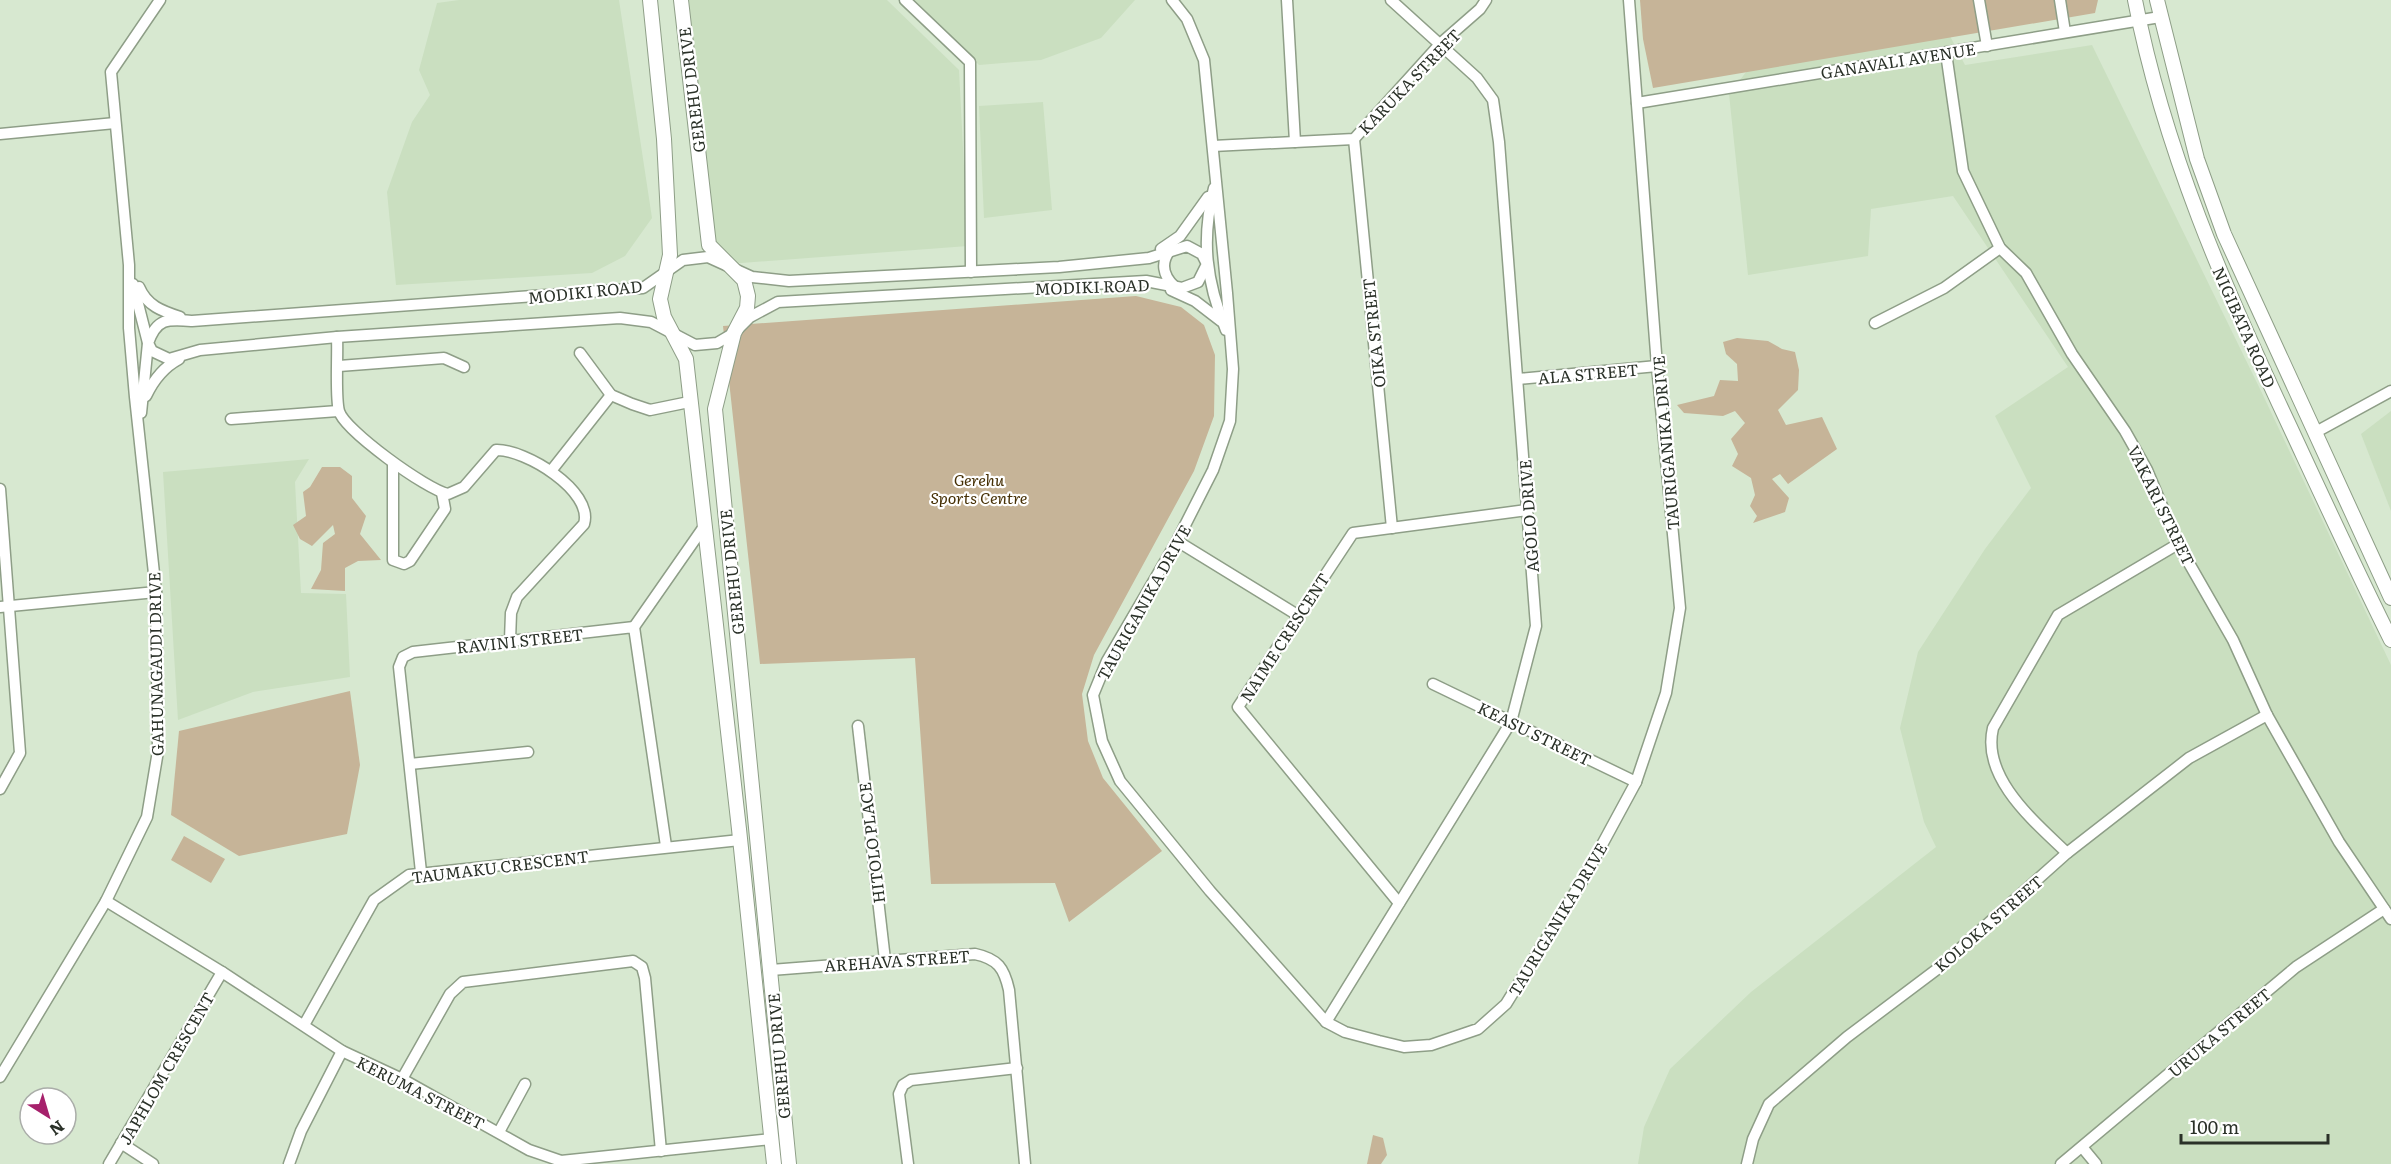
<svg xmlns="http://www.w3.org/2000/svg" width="2391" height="1164" font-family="Literata,serif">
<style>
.built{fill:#cadfc0}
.green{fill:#c6b498}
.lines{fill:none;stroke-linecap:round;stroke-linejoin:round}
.minor-casing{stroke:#8e9e87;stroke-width:13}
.tertiary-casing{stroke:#8e9e87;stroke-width:16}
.minor{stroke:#fff;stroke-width:10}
.tertiary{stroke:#fff;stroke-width:14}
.labels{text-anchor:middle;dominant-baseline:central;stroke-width:4.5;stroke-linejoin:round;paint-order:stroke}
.street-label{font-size:16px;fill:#2a3128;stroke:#fff}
.park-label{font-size:16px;font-style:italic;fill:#463005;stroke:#fff}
</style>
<rect width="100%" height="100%" fill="#d7e8d0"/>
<!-- built -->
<g class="built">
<path d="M459,0H619L652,218L625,256L592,273L396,285L387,192L412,122L430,95L419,70L437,3Z"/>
<path d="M689,0H887L959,70L968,246L715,265Z"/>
<path d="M912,0H1135L1101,38L1041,60L979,65Z"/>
<path d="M1950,36L1965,65L2092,45L2261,391L2391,665V1164H1638L1644,1127L1670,1069L1751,992L1936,847L1924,822L1900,728L1918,652L1985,549L2031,488L1995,416L2068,367L1953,196L1871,209L1868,256L1748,275L1729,94L1750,67Z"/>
<path d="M1043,102L1052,210L984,218L979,106Z"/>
<path d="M2391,411V511L2361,434Z"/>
<path d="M309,459L295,482L301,593L346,594L350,677L253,692L178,720L163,472Z"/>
</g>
<!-- green -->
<g class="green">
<path d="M1640,0H2098L2095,13L1653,88L1643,39Z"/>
<path d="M1136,296L1181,307L1204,325L1215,355L1214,416L1194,471L1094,655L1082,694L1088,741L1103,778L1162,851L1069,922L1055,883L931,884L915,658L760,664L723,326Z"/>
<path d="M1737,338L1768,341L1782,349L1795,352L1799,370L1798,390L1778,410L1786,425L1822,417L1837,449L1788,484L1780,474L1772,479L1789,498L1785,512L1753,523L1757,516L1750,506L1755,495L1751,478L1732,466L1738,454L1731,439L1745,423L1735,411L1723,416L1684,413L1677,405L1714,396L1720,380L1738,381L1737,364L1726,354L1723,342Z"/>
<path d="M322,467H340L352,476V498L366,516L360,534L381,560L358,561L345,568V591L311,589L321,570L323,543L335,534L333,525L312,546L300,539L293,525L306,516L303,492L310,487Z"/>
<path d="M350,691L360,765L347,834L239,856L171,815L179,731Z"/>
<path d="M184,836L225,859L211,883L171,860Z"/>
<path d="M1373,1135L1383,1138L1387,1155L1381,1164H1367Z"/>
</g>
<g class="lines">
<!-- minor casing -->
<g class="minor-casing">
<g id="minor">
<path d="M905,0L970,62L971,272"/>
<path d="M1172,0L1187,19L1204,60L1227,293L1233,369L1230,421L1213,470L1177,541L1107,661L1093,695L1102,741L1120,781L1210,891L1326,1022L1345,1032L1379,1041L1404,1047L1431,1045L1478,1029L1506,1004L1584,878L1636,782L1666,693L1680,608L1657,366L1629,0"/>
<path d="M1287,0L1295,142"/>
<path d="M1979,0L1987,46"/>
<path d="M2060,0L2065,32"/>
<path d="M1946,53L1963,171L2000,248L2026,273L2072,354L2125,431L2147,470L2178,544L2233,640L2267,715L2339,842L2391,919"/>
<path d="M1637,103L2160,17"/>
<path d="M0,134L115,123"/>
<path d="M1354,139L1392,528"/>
<path d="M1213,146L1354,139L1440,44L1480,9L1486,0"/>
<path d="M1214,188C1201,240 1206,281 1226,330"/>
<path d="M1187,246L1202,254L1207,264L1198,282L1182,288L1146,281L778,302L750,317L734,333L717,343L695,345L651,322L620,318L337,337L200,350L169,359L152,351L148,343C157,318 167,319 192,321L643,288L683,260L708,257L752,277L789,281L1059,267L1149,258Z"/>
<path d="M1161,249L1180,236L1208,197"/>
<path d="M1171,249C1160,262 1163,276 1175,287"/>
<path d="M133,284L148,343L141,413"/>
<path d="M139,287C147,306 162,311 180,317"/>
<path d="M1171,290L1195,301L1221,321"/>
<path d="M1875,323L1944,288L2000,248"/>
<path d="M337,337C338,355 335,397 339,411C344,430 427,490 448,494L464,487L496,450C525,449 594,491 584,524L517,597L511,613L510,640"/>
<path d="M580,353L611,395L632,404L650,410L689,402"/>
<path d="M339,366L444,358L464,367"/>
<path d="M1518,379L1657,366"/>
<path d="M146,396C153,381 164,367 179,359"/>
<path d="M231,419L338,411"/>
<path d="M2316,432L2391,391"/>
<path d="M393,463V560L404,564L410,561L445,509L442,493"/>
<path d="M551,471L611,395"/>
<path d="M0,489L20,753L0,789"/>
<path d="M1177,541L1299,616"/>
<path d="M0,607L156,592"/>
<path d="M634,627L703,528"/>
<path d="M1433,684L1636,782"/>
<path d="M858,726L885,960"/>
<path d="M410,764L528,752"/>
<path d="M2067,853C2035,822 1981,778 1993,728L2058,615L2178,544"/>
<path d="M421,872L399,667L403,657L413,652L634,627L666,846"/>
<path d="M106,901L222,972L342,1051L402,1079L529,1150L561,1161L771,1139"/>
<path d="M1399,903L1238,707L1353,533L1527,510"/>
<path d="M771,970L975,954C998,959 1004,968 1009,990L1025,1164"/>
<path d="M1326,1022L1511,722L1536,626L1499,142L1493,100L1477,78L1391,0"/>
<path d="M304,1025L374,900L409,875L740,840"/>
<path d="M0,1077L106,901L147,817L158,751L156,592L135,397L129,328V265L111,72L160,0"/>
<path d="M402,1079L450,994L463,982L633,961L642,967L645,978L661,1151"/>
<path d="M499,1132L525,1084"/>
<path d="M121,1143L153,1164"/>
<path d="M2082,1147L2096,1164"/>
<path d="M109,1164L222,972"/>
<path d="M289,1164L301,1131L342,1051"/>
<path d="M908,1164L899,1094L903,1085L911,1080L1017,1068"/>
<path d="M1747,1164L1753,1139L1769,1104L1847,1037L1936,970L2067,853L2189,758L2267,715"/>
<path d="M2061,1164L2296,967L2384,909"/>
</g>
</g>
<!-- tertiary casing -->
<g class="tertiary-casing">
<g id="tertiary">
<path d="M650,0L664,139L670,255L660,299L664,317L686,359L739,829L774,1164"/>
<path d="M681,0L709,245L744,280L748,296L747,308L734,333L715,409L789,1164"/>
<path d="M2135,0C2164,150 2225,289 2290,427C2323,498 2356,570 2391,640"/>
<path d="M2157,0L2197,159L2224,234L2391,598"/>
</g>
</g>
<!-- minor -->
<use href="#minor" class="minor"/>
<!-- tertiary -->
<use href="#tertiary" class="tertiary"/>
</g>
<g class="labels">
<!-- street labels -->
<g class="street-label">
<text transform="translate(1898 60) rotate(-9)">GANAVALI AVENUE</text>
<text transform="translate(1409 81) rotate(-46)">KARUKA STREET</text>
<text transform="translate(691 90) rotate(-97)">GEREHU DRIVE</text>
<text transform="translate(1092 286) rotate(-2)">MODIKI ROAD</text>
<text transform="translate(585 291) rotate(-6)">MODIKI ROAD</text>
<text transform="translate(2245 327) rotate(66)">NIGIBATA ROAD</text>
<text transform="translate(1373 333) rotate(-96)">OIKA STREET</text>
<text transform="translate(1588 373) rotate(-5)">ALA STREET</text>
<text transform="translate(1665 443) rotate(-95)">TAURIGANIKA DRIVE</text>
<text transform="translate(2162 505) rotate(64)">VAKARI STREET</text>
<text transform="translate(1528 516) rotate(-94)">AGOLO DRIVE</text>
<text transform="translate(731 572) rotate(-96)">GEREHU DRIVE</text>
<text transform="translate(1143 602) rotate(-61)">TAURIGANIKA DRIVE</text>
<text transform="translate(1284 637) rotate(-57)">NAIME CRESCENT</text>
<text transform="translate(520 640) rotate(-6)">RAVINI STREET</text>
<text transform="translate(155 664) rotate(-91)">GAHUNAGAUDI DRIVE</text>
<text transform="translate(1535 733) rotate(26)">KEASU STREET</text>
<text transform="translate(871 843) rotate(-97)">HITOLO PLACE</text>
<text transform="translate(500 866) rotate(-7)">TAUMAKU CRESCENT</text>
<text transform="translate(1557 919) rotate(-59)">TAURIGANIKA DRIVE</text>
<text transform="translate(1988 923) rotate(-41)">KOLOKA STREET</text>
<text transform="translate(897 960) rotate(-4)">AREHAVA STREET</text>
<text transform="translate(2219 1032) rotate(-40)">URUKA STREET</text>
<text transform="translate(778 1056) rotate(-95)">GEREHU DRIVE</text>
<text transform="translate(166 1068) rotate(-60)">JAPHLOM CRESCENT</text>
<text transform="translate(421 1092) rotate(27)">KERUMA STREET</text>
</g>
<!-- park labels -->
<g class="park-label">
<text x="979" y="479">Gerehu<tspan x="979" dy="18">Sports Centre</tspan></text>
</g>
</g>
<!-- north arrow -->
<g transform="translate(48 1116) rotate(143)"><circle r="28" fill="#ffffff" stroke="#aaada9" stroke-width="1.5"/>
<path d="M0-4.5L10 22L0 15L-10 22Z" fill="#a6216c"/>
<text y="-9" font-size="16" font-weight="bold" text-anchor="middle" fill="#2a3128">N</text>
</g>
<!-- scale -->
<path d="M2181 1134v9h147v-9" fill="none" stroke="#2a3128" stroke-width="3"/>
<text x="2190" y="1134" font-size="18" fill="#2a3128" stroke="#ffffff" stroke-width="4.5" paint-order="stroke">100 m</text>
</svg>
